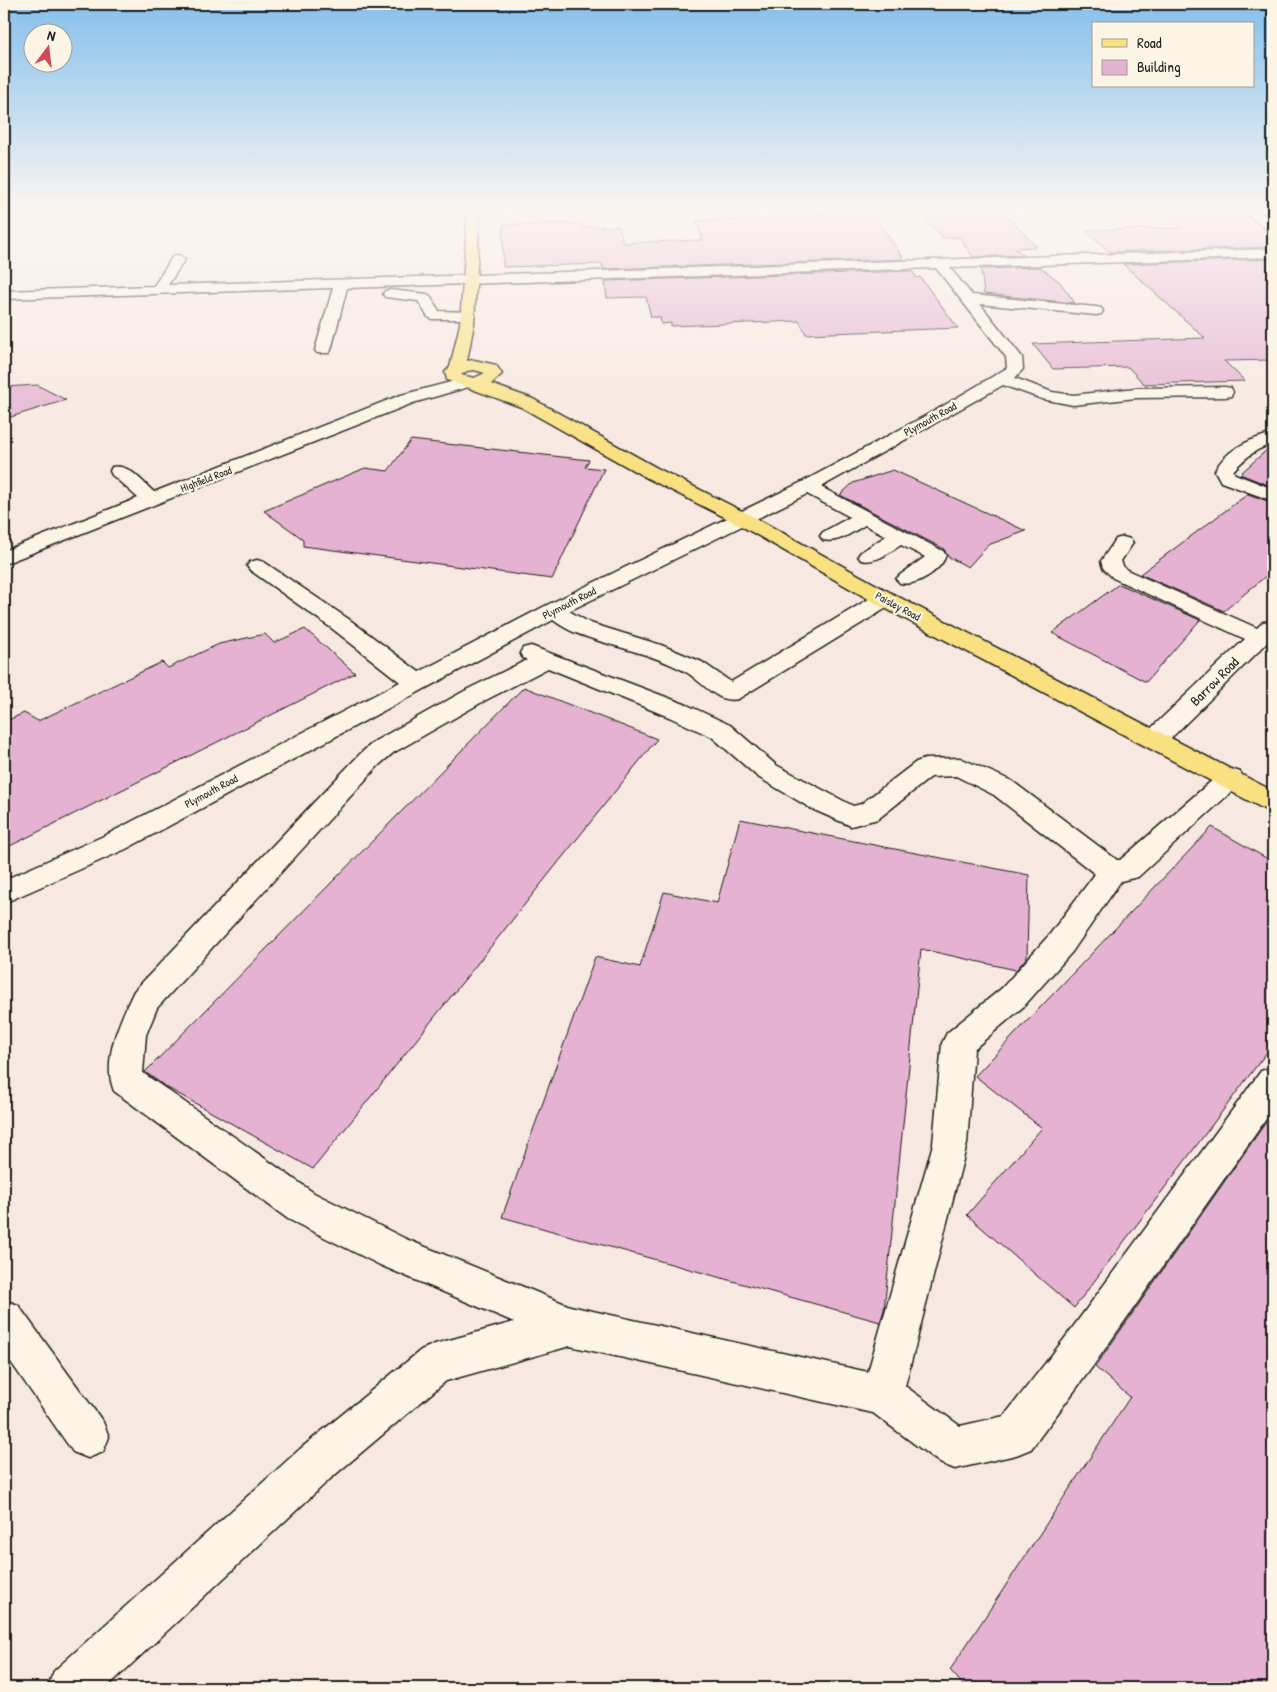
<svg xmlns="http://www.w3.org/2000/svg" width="1277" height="1692" font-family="'Patrick Hand',sans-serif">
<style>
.building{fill:#e5b3d1;stroke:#1c1c1c}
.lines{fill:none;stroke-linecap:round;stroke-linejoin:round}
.minor-casing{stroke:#1c1c1c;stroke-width:3}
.major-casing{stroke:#1c1c1c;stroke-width:3}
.minor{fill:#fcf5e5;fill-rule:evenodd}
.major{fill:#f9e181;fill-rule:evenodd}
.labels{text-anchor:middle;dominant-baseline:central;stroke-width:4.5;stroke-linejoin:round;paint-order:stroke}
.far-street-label{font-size:11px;fill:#1c1c1c;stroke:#fcf5e5}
.street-label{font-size:14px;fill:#1c1c1c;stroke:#fcf5e5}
</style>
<rect width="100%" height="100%" fill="#f7e8e1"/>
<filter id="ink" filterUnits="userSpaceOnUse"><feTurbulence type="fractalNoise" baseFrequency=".02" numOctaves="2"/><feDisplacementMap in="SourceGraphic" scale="10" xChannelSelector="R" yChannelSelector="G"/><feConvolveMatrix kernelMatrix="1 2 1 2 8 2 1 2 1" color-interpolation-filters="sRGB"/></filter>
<g filter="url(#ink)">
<!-- building -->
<g class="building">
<path d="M1177,208H1237L1268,232L1273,233V247L1110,252L1086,230L1182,228L1159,211L1180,210Z"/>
<path d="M980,209L985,214H1005L1037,247L1014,248L1024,255L973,257L959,237L943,238L921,213H923L921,210Z"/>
<path d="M871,212L904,259L603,269L602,264L503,267V225L581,223L582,227L619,226L623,243L703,240L696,221L779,219L777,214Z"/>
<path d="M1273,259V360L1224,361L1245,381L1144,384L1128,367L1053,369L1033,344L1205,338L1123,264Z"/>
<path d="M1040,267L1059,281L1075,303L984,294L981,269Z"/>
<path d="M912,271L917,278L920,277L958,328L806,334L799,321L671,326V323L661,324L660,317H651L646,297L607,298L605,281Z"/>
<path d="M37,385L66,400L4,419V387Z"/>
<path d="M411,440L589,460L585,467L604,469L552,579L303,546V539L264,511L365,468L388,471Z"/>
<path d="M1270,447H1273V487L1240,474Z"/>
<path d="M893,470L1026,531L988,545L968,567L947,556L944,549L840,495L853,483Z"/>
<path d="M1248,494L1273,503V570L1224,611L1140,574Z"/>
<path d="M1119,584L1200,620L1146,682L1052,633Z"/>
<path d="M305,629L355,673L4,849V722L24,713L38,721L162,662L168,668L219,644L265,634L274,643Z"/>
<path d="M524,687L657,739L313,1169L166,1087L145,1072Z"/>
<path d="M740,819L1029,875L1027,957L1016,970L921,949L884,1310L880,1322L502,1217L595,957L640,967L664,892L717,903Z"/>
<path d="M1212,827L1273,862V1044L1074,1308L967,1215L1042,1128L975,1076Z"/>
<path d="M1273,1112V1688H966L950,1670L1130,1397L1095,1367Z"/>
</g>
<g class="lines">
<!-- minor casing -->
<g class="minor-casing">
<g id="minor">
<path d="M1239,208H1253L1273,221V231L1269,230Z"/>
<path d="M1273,249V257L950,268L972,295L1096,307L1101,308L1103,311L1101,314L1096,315L980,304L1022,357L1023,369L1015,378L1052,392L1073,395L1136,388L1225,387L1231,388L1233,392L1231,396L1225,397L1136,398L1073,405L1042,399L1003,385L821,487L943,551L946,555C941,571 916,587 900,583L896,579L900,575L925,557L901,545C889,552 876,564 861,560L858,556L861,552L886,536L865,525C852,532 838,544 823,540L820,536L823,532L850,517L807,494L569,611L590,623L661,645L702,662L731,682L877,594L885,593L893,594L896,599L893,604L738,699C717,704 703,682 686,672C652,653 612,647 576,633C568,630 560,625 553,620L126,849L4,903V880L106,835L400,682L334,630L250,570L247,566L250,562L257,560L264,562L350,620L419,672L545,606L804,481L938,409L1007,368L1006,357L936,268L347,288L331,350L329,353H317L315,350L333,288L4,299V291L154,286L173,256L178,255L185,259L168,285Z"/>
<path d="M390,290L427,294L431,297L439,311L473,312L475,315L473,318L468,319H432L428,317L418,301L385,297L383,294L385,291Z"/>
<path d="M466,378L472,380L474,383L472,386L413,403L4,564V551L138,498L112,475L110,471L112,467C129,463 142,482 154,492L401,395Z"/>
<path d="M1267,435H1273V445C1258,446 1243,460 1233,471L1235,474L1273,489V501L1221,482L1215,471C1224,452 1247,440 1267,435Z"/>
<path d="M1123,537L1130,539L1133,543L1121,561L1123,566L1127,570L1257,628L1263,622L1273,621V637L1164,745L1155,748L1146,745L1143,739L1146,733L1245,639L1113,578L1103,568L1101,561L1116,539Z"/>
<path d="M531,646L687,705L730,725L776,765L853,806L861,804L916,762L925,759L960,758L1012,781L1117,860H1120L1222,772L1231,769L1240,772L1244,778L1240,784L1138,877L1121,881L1072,952L1024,1006L974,1049L967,1144L905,1386L960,1426L1004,1416L1065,1338L1261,1071L1273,1067V1109L1093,1366L1031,1449L1016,1455L955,1469L940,1463L873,1413L570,1346L446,1381L330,1479L106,1688H47L54,1671L300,1449L421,1350L435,1344L514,1322L380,1265L288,1219L114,1091C101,1060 121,1018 134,991L361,753L375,741L468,689L527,660L523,658L520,653L523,648ZM548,668L669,717L712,737L758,777L812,809L851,826L878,819L931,777L956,776L994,795L1095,874L1050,934L1002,988L947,1033L942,1043L933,1144L868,1372L570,1306L406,1239L314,1193L143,1073L146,1035L157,1008L379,765L393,753L484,701Z"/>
<path d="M4,1300L18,1305L103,1422L109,1437L103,1452L88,1458L73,1452L4,1352Z"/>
</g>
</g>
<!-- major casing -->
<g class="major-casing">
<path id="major" d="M468,208H480L474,324L467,361L474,360L496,365L502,374L491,384L533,399L659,469L750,515L893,594L1273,791V812L1264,809L877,604L736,523L645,477L521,407L447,380L445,372L450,367L460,324ZM474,370L485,373L474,378L461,375L467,371Z"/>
</g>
<!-- minor -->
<use href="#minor" class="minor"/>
<!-- major -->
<use href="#major" class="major"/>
</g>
</g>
<!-- sky -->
<linearGradient id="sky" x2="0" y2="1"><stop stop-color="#85c0ec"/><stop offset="0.47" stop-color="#fbf5f2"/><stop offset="1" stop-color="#fbf5f2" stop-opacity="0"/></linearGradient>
<rect width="1277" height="445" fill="url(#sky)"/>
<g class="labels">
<!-- far-street labels -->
<g class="far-street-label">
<text transform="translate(930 419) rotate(-29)">Plymouth Road</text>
<text transform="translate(206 479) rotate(-21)">Highfield Road</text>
<text transform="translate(569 603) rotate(-27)">Plymouth Road</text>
<text transform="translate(898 606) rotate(28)">Paisley Road</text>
<text transform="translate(211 791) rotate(-28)">Plymouth Road</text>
</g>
<!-- street labels -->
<g class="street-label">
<text transform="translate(1214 681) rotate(-45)">Barrow Road</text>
</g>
</g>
<!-- margin -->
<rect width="1277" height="1692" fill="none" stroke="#fcf5e5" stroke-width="20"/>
<rect x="10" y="10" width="1257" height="1672" fill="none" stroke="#1c1c1c" stroke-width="2" filter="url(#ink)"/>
<!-- legend -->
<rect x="1092" y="22" width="162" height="65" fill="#fcf5e5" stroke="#a29e95"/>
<rect x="1102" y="39" width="25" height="8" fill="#f9e181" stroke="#a29e95"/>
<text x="1137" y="48" font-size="15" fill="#1c1c1c">Road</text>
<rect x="1102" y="60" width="25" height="15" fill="#e5b3d1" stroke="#a29e95"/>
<text x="1137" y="72" font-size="15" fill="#1c1c1c">Building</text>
<!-- north arrow -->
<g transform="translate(48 48) rotate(15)"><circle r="24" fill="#fcf5e5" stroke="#a29e95"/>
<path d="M0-4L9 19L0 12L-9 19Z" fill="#d1495b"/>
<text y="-8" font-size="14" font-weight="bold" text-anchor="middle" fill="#1c1c1c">N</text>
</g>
</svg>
